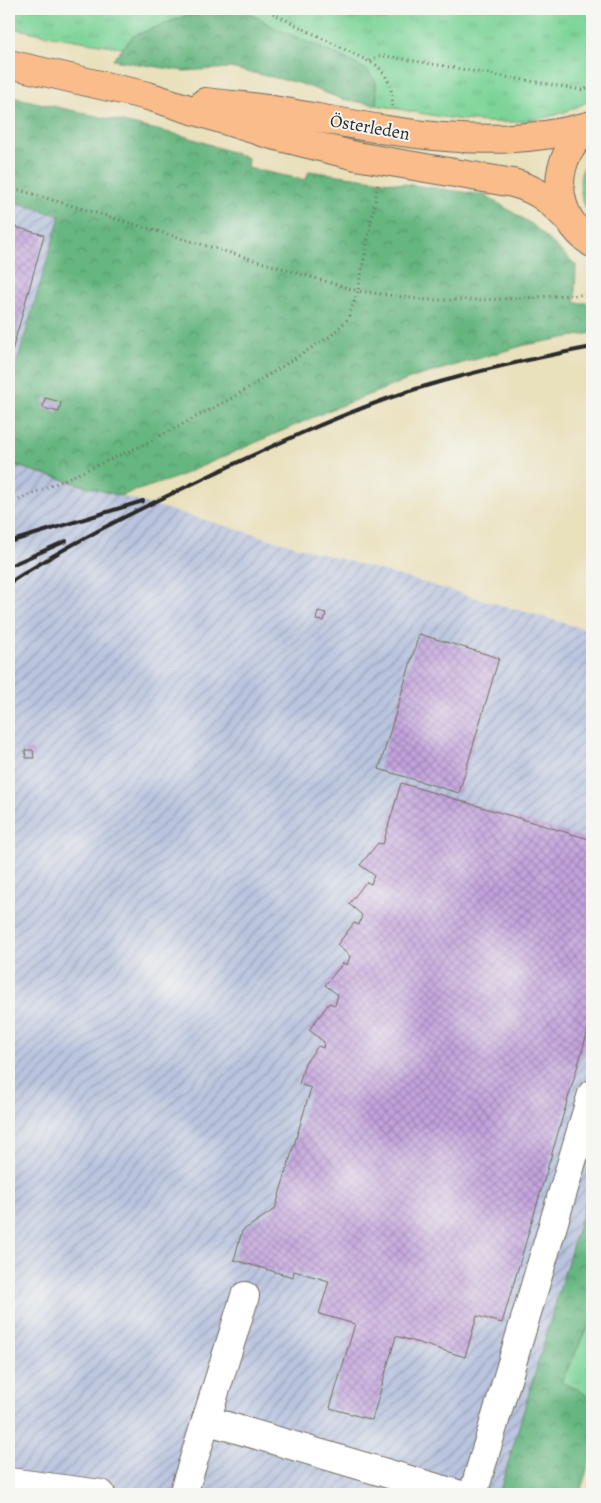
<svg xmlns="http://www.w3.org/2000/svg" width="601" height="1503" font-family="Alegreya,serif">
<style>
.industrial{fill:url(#industrial-furrows)}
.grass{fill:url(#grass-tufts);stroke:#548062}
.forest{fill:url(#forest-crowns);stroke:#487056}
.building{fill:url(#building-cross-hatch)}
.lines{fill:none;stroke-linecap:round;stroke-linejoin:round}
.minor-casing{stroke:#6e6a5e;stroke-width:30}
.major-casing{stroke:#6e6a5e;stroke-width:30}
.path{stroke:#6e6a5e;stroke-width:3;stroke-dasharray:1 4;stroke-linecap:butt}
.minor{stroke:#fff;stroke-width:28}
.major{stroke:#f9bc8a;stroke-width:28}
.rail{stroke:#2b2b2b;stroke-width:4}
.labels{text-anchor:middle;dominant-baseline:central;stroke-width:4;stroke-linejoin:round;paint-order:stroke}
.street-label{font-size:18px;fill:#2b2b2b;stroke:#f6f6f2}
</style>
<defs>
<pattern id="industrial-furrows" width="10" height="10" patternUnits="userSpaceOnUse" patternTransform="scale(1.25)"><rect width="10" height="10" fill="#bac4de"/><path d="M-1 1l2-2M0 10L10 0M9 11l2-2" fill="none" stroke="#979fb4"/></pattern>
<pattern id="grass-tufts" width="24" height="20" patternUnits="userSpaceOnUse" patternTransform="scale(1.25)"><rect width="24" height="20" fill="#7dd498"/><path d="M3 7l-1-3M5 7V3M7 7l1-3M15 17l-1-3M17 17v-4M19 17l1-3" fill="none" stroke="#6cb683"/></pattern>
<pattern id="forest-crowns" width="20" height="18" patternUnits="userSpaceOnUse" patternTransform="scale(1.25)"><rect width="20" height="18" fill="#66b680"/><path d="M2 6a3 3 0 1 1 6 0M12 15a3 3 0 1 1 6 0" fill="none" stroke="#549469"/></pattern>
<pattern id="building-cross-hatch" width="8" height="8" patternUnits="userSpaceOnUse" patternTransform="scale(1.25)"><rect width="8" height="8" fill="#c3a3dd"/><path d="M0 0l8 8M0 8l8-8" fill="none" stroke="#9f85b3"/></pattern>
</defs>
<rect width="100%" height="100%" fill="#f6f6f2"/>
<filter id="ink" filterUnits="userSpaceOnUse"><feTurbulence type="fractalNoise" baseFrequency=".02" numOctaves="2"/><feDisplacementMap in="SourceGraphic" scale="10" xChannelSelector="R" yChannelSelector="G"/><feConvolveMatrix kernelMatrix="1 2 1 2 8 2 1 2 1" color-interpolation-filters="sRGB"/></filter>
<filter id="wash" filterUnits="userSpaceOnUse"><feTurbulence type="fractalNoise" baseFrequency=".0096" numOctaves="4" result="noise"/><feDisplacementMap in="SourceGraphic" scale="20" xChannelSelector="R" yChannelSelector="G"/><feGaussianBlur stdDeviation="1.12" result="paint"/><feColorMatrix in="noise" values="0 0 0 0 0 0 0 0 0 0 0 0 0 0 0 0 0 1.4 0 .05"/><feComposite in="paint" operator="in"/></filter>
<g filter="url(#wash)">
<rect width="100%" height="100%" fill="#e9e0bc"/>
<!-- industrial -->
<g class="industrial">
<path d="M9,200L60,216L9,390Z"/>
<path d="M9,464L592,631V1180L499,1494H9Z"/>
</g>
<!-- grass -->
<g class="grass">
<path d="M9,9H204L134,36L123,48L46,35L9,27Z"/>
<path d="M242,9H592V99C525,139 449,118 377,105L376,82L346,59L273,27Z"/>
<path d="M592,154V218C578,199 575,172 592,154Z"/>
<path d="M592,1319V1400L561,1382Z"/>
</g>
<!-- forest -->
<g class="forest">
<path d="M204,9H242L273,27L346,59L367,70L376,82L377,105L342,99L299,83L230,68L184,71L113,60L133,36Z"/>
<path d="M9,96L188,137L248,158L247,168L306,180L309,171L485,195L533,225L576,265L575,303H592V333L525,345L415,377L332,409L175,478L120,496L9,464V390L60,216L9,200Z"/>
<path d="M592,1180V1319L561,1382L578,1389L592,1400V1453L581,1489L592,1494H499Z"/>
</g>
<g id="blocks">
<!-- building -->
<g class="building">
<path d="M9,225L44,235L9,362Z"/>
<path d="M45,398L61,402L59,412L43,408Z"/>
<path d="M318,611L326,613L324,621L316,620Z"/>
<path d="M419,634L499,658L459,793L379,769Z"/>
<path d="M25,750H33L34,758H26Z"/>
<path d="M401,783L592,840V1017L502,1323L477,1316L465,1357L396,1336L372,1420L330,1408L355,1324L319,1314L329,1281L294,1271L293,1277L234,1260L242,1231L275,1209L311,1088L299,1084L305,1063L318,1046L323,1048L324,1042L309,1030L329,1003L335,1005L338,995L325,985L343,963L347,965L350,956L337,945L354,923L359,925L362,915L349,904L366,882L371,884L374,875L360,865L378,843L383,844Z"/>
</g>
</g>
</g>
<g filter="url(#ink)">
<use href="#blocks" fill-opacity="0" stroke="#6e6a5e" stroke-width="1"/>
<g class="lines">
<!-- minor casing -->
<g class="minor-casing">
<g id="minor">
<path d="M206,1420L457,1494"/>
<path d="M9,1482L101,1494"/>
<path d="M183,1494L245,1296"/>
<path d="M473,1494L592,1094"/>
</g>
</g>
<!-- major casing -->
<g class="major-casing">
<g id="major">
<path d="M9,64L148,96L268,134L356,156L513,183C538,190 548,199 566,217"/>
<path d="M205,102C228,105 251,106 273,110C379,128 486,156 592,125"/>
<path d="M592,128C548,154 551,217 592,243"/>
</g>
</g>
<!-- path -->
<g class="path">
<path d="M264,9L376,65C389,77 393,89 392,106"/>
<path d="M370,61L377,57L386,56L582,90L592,86"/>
<path d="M378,185L358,291L427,300H482L592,294"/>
<path d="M9,187L358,291L348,319L332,335L232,398L143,445L9,504"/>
</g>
<!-- minor -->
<use href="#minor" class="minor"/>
<!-- major -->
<use href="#major" class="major"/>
<!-- rail -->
<g class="rail">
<path d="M9,542L143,501"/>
<path d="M9,566L66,541"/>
<path d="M9,583C67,545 129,514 192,484C263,450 343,412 419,388C475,371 534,358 592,347"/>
</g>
</g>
</g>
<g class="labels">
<!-- street labels -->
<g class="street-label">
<text transform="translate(370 127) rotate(10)">Österleden</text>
</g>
</g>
<!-- margin -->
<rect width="601" height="1503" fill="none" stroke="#f6f6f2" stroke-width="30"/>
</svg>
